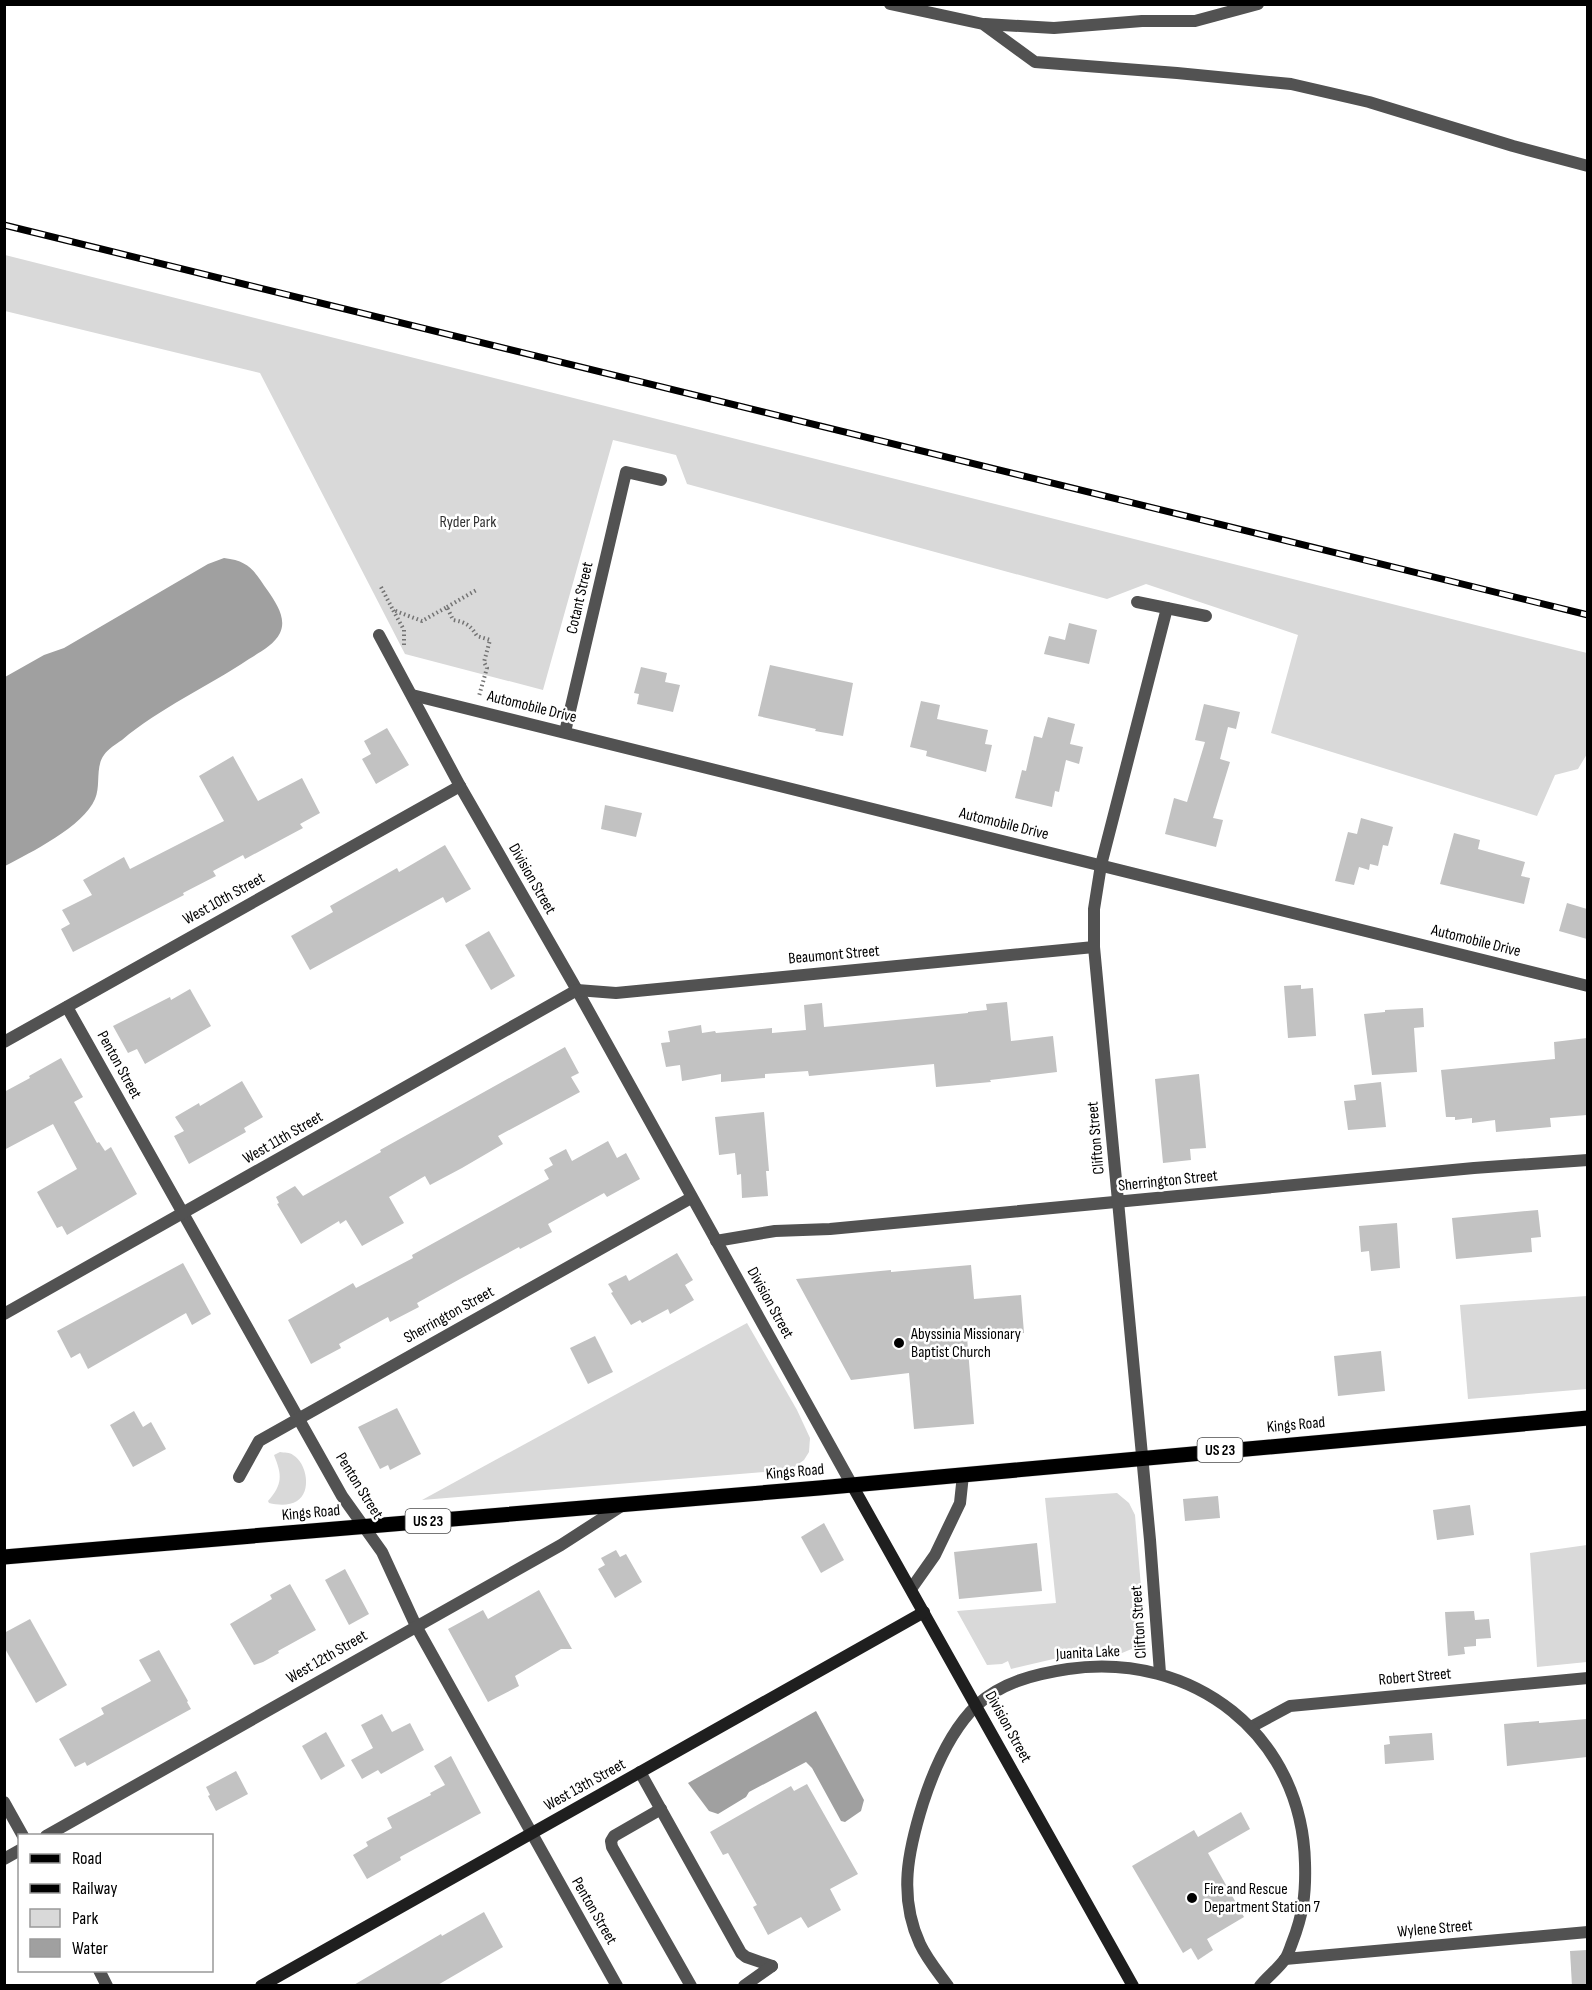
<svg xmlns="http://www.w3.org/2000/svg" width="1592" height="1990" font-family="'Sofia Sans Condensed',sans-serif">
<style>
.green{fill:#d9d9d9}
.water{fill:#a0a0a0}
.building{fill:#c2c2c2}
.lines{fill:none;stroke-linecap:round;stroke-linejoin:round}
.primary-casing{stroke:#dbdbdb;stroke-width:16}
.path{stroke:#747474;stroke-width:4;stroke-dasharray:1.5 3;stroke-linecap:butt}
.lane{stroke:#525252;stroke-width:12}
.street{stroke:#525252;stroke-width:12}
.secondary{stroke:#1f1f1f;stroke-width:12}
.primary{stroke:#000;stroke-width:15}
.rail-casing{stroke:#000;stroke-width:7}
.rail{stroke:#fff;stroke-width:4.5;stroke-dasharray:14;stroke-linecap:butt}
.poi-dot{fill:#000;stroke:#fff;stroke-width:2}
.labels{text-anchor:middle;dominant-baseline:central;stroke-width:5;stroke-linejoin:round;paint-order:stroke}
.shield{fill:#fff;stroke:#4c4c4c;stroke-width:1.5}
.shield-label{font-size:15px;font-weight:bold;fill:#000}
.park-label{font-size:16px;fill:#303030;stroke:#fff}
.street-label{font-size:16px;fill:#000;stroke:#fff}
.poi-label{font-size:16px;fill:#000;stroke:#fff;text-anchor:start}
</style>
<rect width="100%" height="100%" fill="#fff"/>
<!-- green -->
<g class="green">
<path d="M5,255L1587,653V754L1578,769L1555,775L1537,816L1271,733L1298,635L1146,584L1107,599L687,484L676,455L613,440L543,690L405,654L260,373L5,311Z"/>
<path d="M1587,1296V1389L1468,1399L1460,1305Z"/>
<path d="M747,1323L797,1410L810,1438L809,1452L804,1460L790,1470L422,1500Z"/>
<path d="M280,1452C284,1453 290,1452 293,1455C307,1463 312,1492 297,1501C289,1506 278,1505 269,1503L268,1501C283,1484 282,1475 274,1455Z"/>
<path d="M1117,1493L1129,1503L1135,1515L1145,1635L1134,1648L1122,1653L1062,1657L1011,1669L1008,1661L1002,1664L987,1665L957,1611L1056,1603L1045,1498Z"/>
<path d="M1587,1545V1662L1537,1667L1530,1553Z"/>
</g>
<!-- water -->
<g class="water">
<path d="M224,558C250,561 254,571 268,591C276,603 287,618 280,633C274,645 260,652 249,659C207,687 160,708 122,740C116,744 108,749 104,755C95,767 101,786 95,799C84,826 30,853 5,866V677L44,655L64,648L208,564Z"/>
<path d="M816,1711L864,1800L861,1811L845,1822L841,1821L812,1768L806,1762L749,1792L746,1797L718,1814L709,1811L688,1783Z"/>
</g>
<!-- building -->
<g class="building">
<path d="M1069,623L1097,630L1089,664L1044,654L1049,636L1065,640Z"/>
<path d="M770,665L853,683L843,736L815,731L816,729L758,716Z"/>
<path d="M641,667L667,673L665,682L680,685L673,712L637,704L639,694L634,693Z"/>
<path d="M921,701L940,705L937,719L988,730L985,744L992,745L986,772L926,756L927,751L910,747Z"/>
<path d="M1204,704L1240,712L1236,729L1228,727L1220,759L1230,762L1213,818L1223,820L1216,847L1165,834L1174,798L1187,802L1205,742L1195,740Z"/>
<path d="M1048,717L1075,724L1070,744L1083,747L1079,764L1066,760L1059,792L1055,791L1052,807L1015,798L1022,770L1026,771L1034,736L1042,738Z"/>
<path d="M387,728L409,765L376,784L362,759L371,754L364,741Z"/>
<path d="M233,756L258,801L302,778L320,813L300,824L303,828L245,859L243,855L213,871L216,876L183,893L184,895L73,952L61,929L70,924L62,910L92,895L83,880L124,857L130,869L224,821L199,776Z"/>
<path d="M605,805L642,813L636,837L601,829Z"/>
<path d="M1361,818L1393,827L1388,846L1383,845L1378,866L1370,864L1369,870L1359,867L1354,885L1335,881L1348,832L1357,834Z"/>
<path d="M1454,833L1480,840L1478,849L1525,862L1521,876L1530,878L1524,904L1440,884Z"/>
<path d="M445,845L471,889L446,903L443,897L310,970L291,936L333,912L330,906L397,868L399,872Z"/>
<path d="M1567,903L1587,909V939L1559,931Z"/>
<path d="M489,931L515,976L491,990L465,945Z"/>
<path d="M1301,985V989L1313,988L1316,1036L1288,1038L1284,986Z"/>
<path d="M190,989L211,1026L145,1064L137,1049L128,1053L113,1026L170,997L171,1000Z"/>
<path d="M1007,1002L1011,1041L1053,1036L1057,1072L990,1080L991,1082L936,1087L934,1064L809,1076L808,1071L765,1074V1078L721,1082V1074L682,1081L680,1065L666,1067L661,1043L670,1042L668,1031L701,1025L702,1033L715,1031L716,1033L772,1028V1033L806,1030L804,1005L822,1003L824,1027L968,1013V1012L987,1010L986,1004Z"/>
<path d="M1423,1008L1424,1027L1414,1028L1417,1072L1372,1075L1364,1014L1385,1012V1010Z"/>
<path d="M1587,1038V1115L1550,1118L1551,1127L1496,1132L1495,1120L1472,1123V1118L1455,1120V1117H1446L1441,1070L1555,1059L1554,1042Z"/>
<path d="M565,1047L579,1073L571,1077L580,1092L498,1136L503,1144L462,1168L430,1185L425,1176L389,1197L404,1223L362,1246L346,1220L340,1224L339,1221L301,1244L277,1204L279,1203L276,1197L295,1186L303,1196L381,1152L380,1150Z"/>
<path d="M61,1058L83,1097L74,1102L97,1143L99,1142L105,1151L111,1147L137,1194L67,1235L62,1226L57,1228L37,1192L77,1169L53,1124L4,1150V1092L30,1078L29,1076Z"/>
<path d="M1199,1074L1206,1148L1190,1149L1191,1160L1163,1163L1155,1079Z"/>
<path d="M242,1081L263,1117L244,1128L246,1132L189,1164L174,1136L184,1131L175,1117L199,1103L200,1106Z"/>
<path d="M1381,1082L1386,1127L1348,1130L1344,1101L1356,1100L1354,1085Z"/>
<path d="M764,1112L769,1171H766L768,1196L742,1198L741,1174L737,1175L735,1153L719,1155L715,1117Z"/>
<path d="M608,1141L617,1158L626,1153L640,1179L607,1197L604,1193L548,1224L552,1232L520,1249L519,1247L460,1279L417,1303L419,1307L390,1322L388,1317L339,1344L341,1348L311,1364L288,1320L353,1283L356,1288L413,1258L412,1255L549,1179L544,1170L553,1165L549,1158L566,1149L572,1161Z"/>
<path d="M1538,1210L1541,1237L1531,1238L1532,1252L1456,1259L1452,1218Z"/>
<path d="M1397,1223L1400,1268L1371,1271L1369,1251L1361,1252L1359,1226Z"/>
<path d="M677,1253L693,1280L685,1285L694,1300L670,1314L668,1309L642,1323L640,1320L631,1325L611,1293L613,1292L608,1284L626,1275L629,1281Z"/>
<path d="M183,1263L211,1314L192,1325L186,1313L88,1369L80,1353L71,1358L57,1331Z"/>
<path d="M971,1265L974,1299L1021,1295L1024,1333L967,1337L974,1424L914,1429L909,1373L851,1380L796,1279L891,1270V1272Z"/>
<path d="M595,1336L613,1372L588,1384L570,1348Z"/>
<path d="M1381,1351L1385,1391L1338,1396L1334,1356Z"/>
<path d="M397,1408L421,1454L390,1470L388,1465L380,1469L358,1427Z"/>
<path d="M134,1411L143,1427L151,1422L166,1449L133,1467L110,1425Z"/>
<path d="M1218,1496L1220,1518L1185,1521L1183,1499Z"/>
<path d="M1470,1505L1474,1535L1437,1540L1433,1510Z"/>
<path d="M824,1523L844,1560L821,1573L801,1537Z"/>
<path d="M1037,1543L1042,1591L959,1599L954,1552Z"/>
<path d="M616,1550L620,1557L626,1554L642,1582L615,1598L598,1569L605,1565L601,1558Z"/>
<path d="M345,1569L369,1614L349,1625L325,1580Z"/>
<path d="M290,1584L316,1630L278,1651L279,1653L263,1662L254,1665L230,1624L272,1599L270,1595Z"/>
<path d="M539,1590L572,1649H561L515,1676L519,1686L488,1702L448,1629L483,1610L488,1619Z"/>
<path d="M1474,1611L1475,1620L1489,1619L1491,1638L1476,1639V1646L1464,1647L1465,1654L1448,1656L1445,1612Z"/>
<path d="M30,1619L67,1685L36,1703L4,1647V1633Z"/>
<path d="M159,1650L188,1701L187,1702L191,1709L87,1766L85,1762L75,1767L59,1739L104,1714L101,1708L151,1681L139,1660Z"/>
<path d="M382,1714L392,1732L410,1723L424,1750L381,1774L378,1770L362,1779L351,1760L373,1748L361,1725Z"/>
<path d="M1587,1719V1757L1507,1766L1504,1724L1539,1721V1723Z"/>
<path d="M326,1732L345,1766L321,1780L302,1746Z"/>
<path d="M1432,1733L1434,1760L1385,1764L1384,1745L1390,1744L1389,1736Z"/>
<path d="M451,1756L481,1813L400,1857L401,1860L367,1879L353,1855L368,1846L366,1842L392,1828L387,1818L431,1795L430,1793L445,1785L434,1766Z"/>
<path d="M236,1771L248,1794L216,1811L208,1796L210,1795L206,1787Z"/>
<path d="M807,1784L858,1874L830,1889L841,1910L808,1928L801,1917L768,1935L753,1907L757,1905L728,1853L723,1855L710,1832L791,1786L794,1791Z"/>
<path d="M1241,1812L1250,1829L1208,1853L1244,1917L1207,1939L1213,1950L1198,1960L1191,1948L1183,1953L1132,1866L1194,1830L1198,1837Z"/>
<path d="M484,1912L503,1947L436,1986H352L441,1934L442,1936Z"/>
<path d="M1587,1950V1986H1572L1570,1951Z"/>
</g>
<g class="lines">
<!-- primary casing -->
<g class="primary-casing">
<path id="primary" d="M4,1557L819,1488L1588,1418"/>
</g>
<!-- path -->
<g class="path">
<path d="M381,587L393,610"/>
<path d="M447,607L478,589"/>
<path d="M404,645V630L393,610L422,621L447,607L453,620C466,622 471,626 477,636L490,640L484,662L487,668L479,696"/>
</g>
<!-- lane -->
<g class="lane">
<path d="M890,4L983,24L1035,62L1177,73L1291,84L1369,102L1513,146L1588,166"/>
<path d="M985,24L1054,28L1142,21H1195L1258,4"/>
<path d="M911,1589L935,1555L960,1503L963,1475"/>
<path d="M640,1772L741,1953L746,1957L772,1966"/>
<path d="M661,1809L614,1836L611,1841L612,1847L691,1986"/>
</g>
<!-- street -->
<g class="street">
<path d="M1137,602L1206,616"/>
<path d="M379,635L460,786L577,990L852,1485"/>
<path d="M412,695L1588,986"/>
<path d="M565,732L626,472L661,480"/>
<path d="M67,1007L342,1496L382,1552L416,1626L617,1986"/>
<path d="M4,1042L460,786"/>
<path d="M716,1241L775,1231L830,1229L1474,1168L1588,1160"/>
<path d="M4,1314L577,990L616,993L1094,947"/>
<path d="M239,1477L259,1441L691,1198"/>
<path d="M1160,1673L1150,1540L1094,947V909L1101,865L1167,608"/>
<path d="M1251,1727L1290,1706L1588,1678"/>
<path d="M4,1802L23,1836"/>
<path d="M46,1836L561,1545L623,1505"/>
<path d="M4,1859L20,1850"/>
<path d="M1285,1959L1588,1932"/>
<path d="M99,1970L107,1986"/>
<path d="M744,1986L772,1966"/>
<path d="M948,1986C938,1972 927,1959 920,1944C898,1896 908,1851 923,1803C934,1769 951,1730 977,1705C1003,1682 1035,1674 1068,1669C1193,1651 1302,1735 1305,1863C1306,1894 1303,1915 1292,1943C1290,1948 1288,1955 1285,1959C1278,1969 1267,1977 1260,1986"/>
</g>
<!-- secondary -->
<g class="secondary">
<path d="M852,1485L1133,1986"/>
<path d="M261,1986L924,1612"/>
</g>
<!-- primary -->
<use href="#primary" class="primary"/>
<!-- rail casing -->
<g class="rail-casing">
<path id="rail" d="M4,225L1588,615"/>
</g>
<!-- rail -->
<use href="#rail" class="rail"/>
</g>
<!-- markers -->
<g class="poi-dot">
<circle cx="899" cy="1343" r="6"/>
<circle cx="1192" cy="1898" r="6"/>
</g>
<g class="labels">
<!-- shield labels -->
<g class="shield">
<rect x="1197.5" y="1438" width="45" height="24" rx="4.5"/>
<rect x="405.5" y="1509" width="45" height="24" rx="4.5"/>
</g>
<g class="shield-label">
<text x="1220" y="1450">US 23</text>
<text x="428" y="1521">US 23</text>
</g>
<!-- park labels -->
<g class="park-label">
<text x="468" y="522">Ryder Park</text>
</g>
<!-- street labels -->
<g class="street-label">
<text transform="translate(580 598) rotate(-77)">Cotant Street</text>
<text transform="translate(532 707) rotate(14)">Automobile Drive</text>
<text transform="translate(1004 824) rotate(14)">Automobile Drive</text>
<text transform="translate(532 879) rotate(60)">Division Street</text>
<text transform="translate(224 899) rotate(-29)">West 10th Street</text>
<text transform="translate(1476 941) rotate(14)">Automobile Drive</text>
<text transform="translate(834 955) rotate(-5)">Beaumont Street</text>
<text transform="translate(119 1065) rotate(61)">Penton Street</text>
<text transform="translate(283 1138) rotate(-30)">West 11th Street</text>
<text transform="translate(1096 1138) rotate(-95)">Clifton Street</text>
<text transform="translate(1168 1181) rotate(-6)">Sherrington Street</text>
<text transform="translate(770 1303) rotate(61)">Division Street</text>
<text transform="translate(449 1315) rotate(-29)">Sherrington Street</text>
<text transform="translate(1296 1425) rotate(-5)">Kings Road</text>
<text transform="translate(795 1472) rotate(-5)">Kings Road</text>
<text transform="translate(359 1486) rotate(58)">Penton Street</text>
<text transform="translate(311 1513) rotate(-5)">Kings Road</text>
<text transform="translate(1139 1622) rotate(-94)">Clifton Street</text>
<text transform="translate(1088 1653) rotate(-3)">Juanita Lake</text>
<text transform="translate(327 1657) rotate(-30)">West 12th Street</text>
<text transform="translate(1415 1677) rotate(-5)">Robert Street</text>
<text transform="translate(1008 1727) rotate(61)">Division Street</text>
<text transform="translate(585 1785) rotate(-29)">West 13th Street</text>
<text transform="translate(594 1911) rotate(60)">Penton Street</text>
<text transform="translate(1435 1929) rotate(-5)">Wylene Street</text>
</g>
<!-- poi labels -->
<g class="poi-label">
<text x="911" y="1334">Abyssinia Missionary<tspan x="911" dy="18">Baptist Church</tspan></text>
<text x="1204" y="1889">Fire and Rescue<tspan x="1204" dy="18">Department Station 7</tspan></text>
</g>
</g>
<!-- border -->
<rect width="1592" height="1990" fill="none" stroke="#000000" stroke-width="12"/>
<!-- legend -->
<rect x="18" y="1834" width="195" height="138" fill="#ffffff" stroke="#999999" stroke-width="1.5"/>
<rect x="30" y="1854" width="30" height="9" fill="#000000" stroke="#999999" stroke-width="1.5"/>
<text x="72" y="1864" font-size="18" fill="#000000">Road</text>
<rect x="30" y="1884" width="30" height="9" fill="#000000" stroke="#999999" stroke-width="1.5"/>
<text x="72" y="1894" font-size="18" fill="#000000">Railway</text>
<rect x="30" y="1909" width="30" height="18" fill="#d9d9d9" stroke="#999999" stroke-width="1.5"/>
<text x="72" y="1924" font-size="18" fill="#000000">Park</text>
<rect x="30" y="1939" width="30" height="18" fill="#a0a0a0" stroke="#999999" stroke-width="1.5"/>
<text x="72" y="1954" font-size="18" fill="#000000">Water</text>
</svg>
